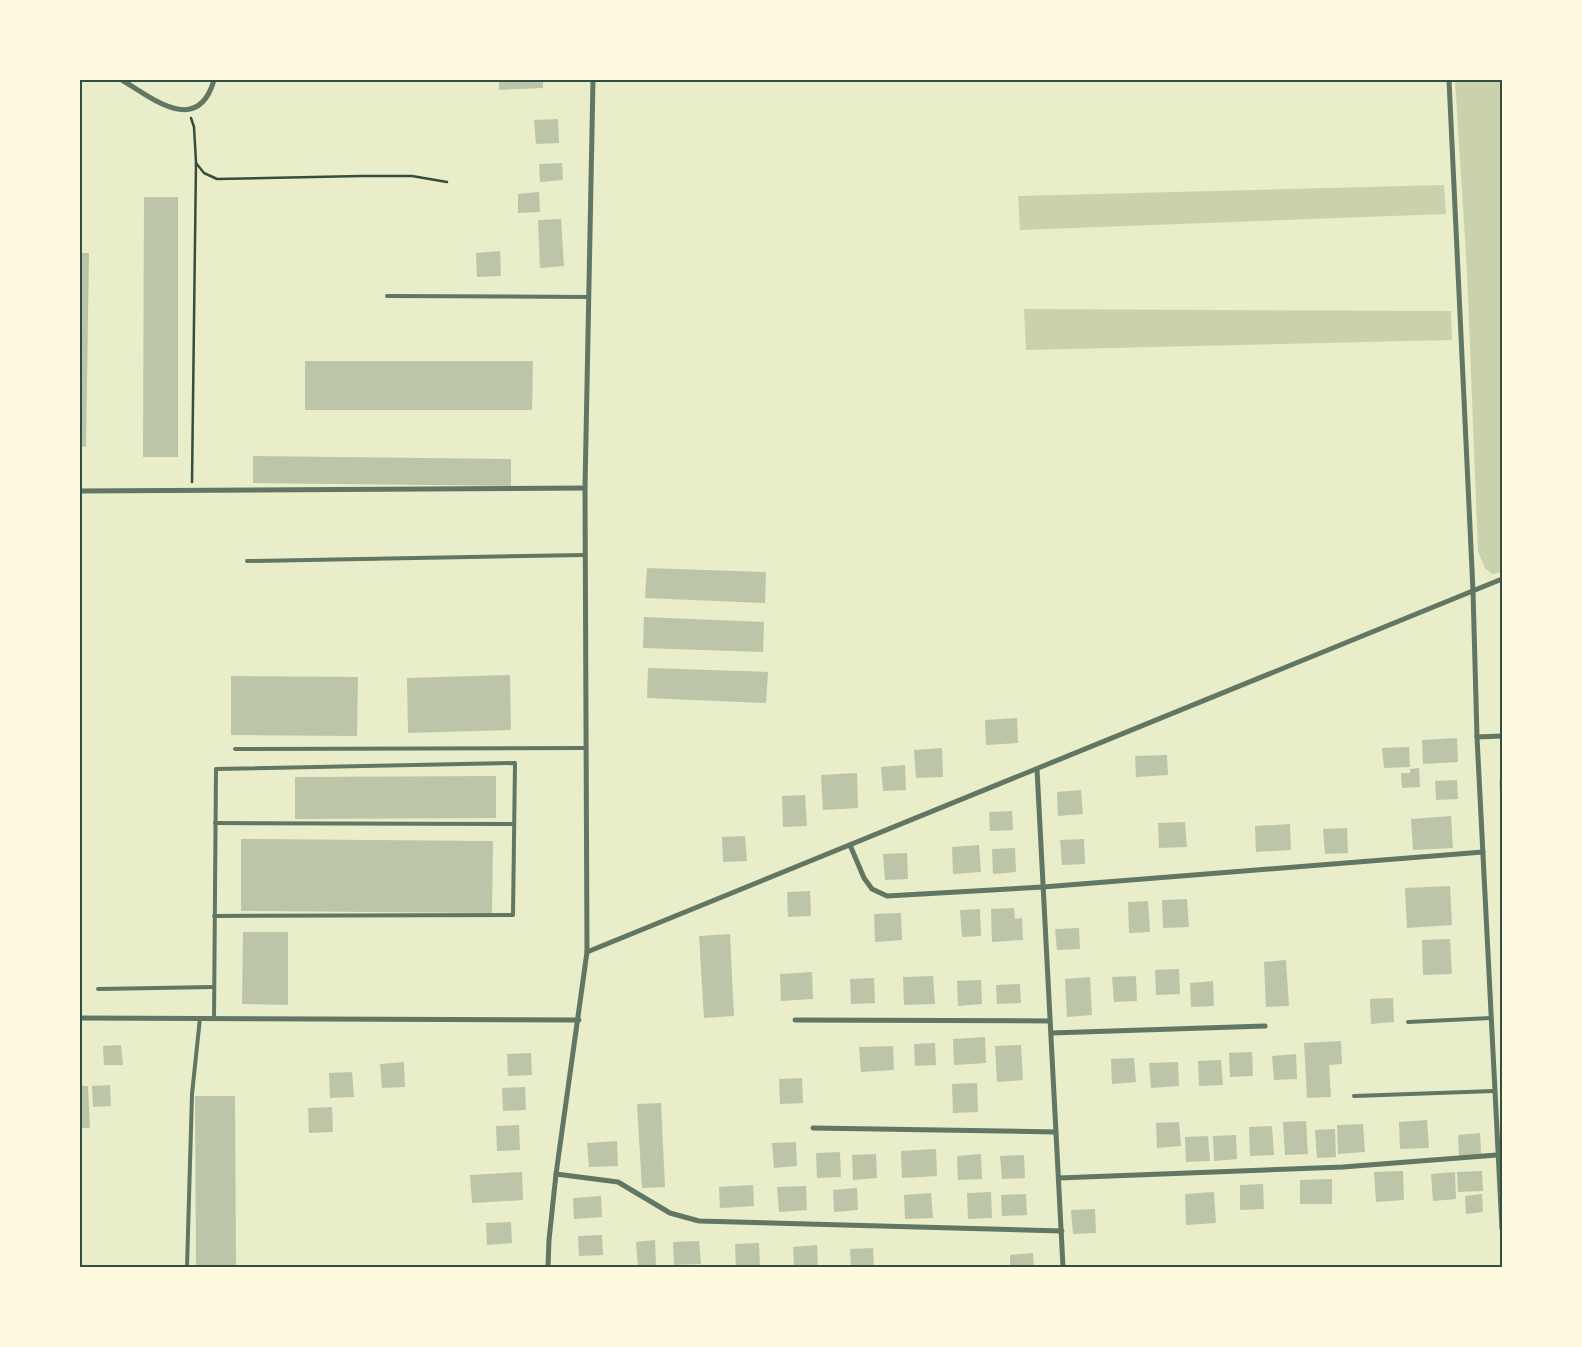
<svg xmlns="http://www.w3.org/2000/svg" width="1582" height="1347" font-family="'Nunito Sans',sans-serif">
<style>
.green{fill:#cad2ad}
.building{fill:#bcc5a7}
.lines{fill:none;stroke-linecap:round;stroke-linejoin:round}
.path{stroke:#344e41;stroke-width:2.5}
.service{stroke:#617663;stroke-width:4}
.minor{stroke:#617663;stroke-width:5}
.neatline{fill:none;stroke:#344e41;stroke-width:2}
</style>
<rect width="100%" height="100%" fill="#e9edc9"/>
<!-- green -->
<g class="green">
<path d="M1455,80H1502V572L1492,574L1485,568L1478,552L1467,270Z"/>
<path d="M1444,185L1446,214L1020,230L1018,196Z"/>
<path d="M1024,309L1451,311L1452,340L1026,350Z"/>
</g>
<!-- building -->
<g class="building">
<path d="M499,80H543V88L499,90Z"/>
<path d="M558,119L559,143L536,144L534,120Z"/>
<path d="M562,163L563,180L540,182L539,164Z"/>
<path d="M539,192L540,212L518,213V194Z"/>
<path d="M144,197H178V457H143Z"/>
<path d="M561,219L564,266L540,268L538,220Z"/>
<path d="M500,251L501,276L477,277L476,253Z"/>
<path d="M80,253H89L86,447L80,446Z"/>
<path d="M305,361H533L532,410H305Z"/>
<path d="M253,456L511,459V486L253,483Z"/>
<path d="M647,568L766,572L765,603L645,598Z"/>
<path d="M644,617L764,622L763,652L643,648Z"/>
<path d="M648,668L768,672L766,703L647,698Z"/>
<path d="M510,675L511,730L408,733L407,678Z"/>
<path d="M231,676L358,677L357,736L231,735Z"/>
<path d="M1017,718L1018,743L986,745L985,720Z"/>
<path d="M1457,738L1458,762L1423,764L1422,740Z"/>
<path d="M1409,747L1410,767L1384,768L1382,748Z"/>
<path d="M942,748L943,777L916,778L914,750Z"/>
<path d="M1167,755L1168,775L1136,777L1135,756Z"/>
<path d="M905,765L906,790L883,791L881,767Z"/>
<path d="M1419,768L1420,787L1402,788L1401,773H1410V769Z"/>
<path d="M857,773L858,808L823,810L821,775Z"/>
<path d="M496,776V818L295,819V777Z"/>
<path d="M1457,780L1458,799L1436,800L1435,781Z"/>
<path d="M1499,780H1502V792H1500Z"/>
<path d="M1081,790L1083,814L1058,816L1057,792Z"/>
<path d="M805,795L807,826L783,827L782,796Z"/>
<path d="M1012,811L1013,830L990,831L989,812Z"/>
<path d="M1451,816L1453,848L1413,850L1411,819Z"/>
<path d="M1185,822L1187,847L1159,848L1158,823Z"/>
<path d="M1290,824L1291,850L1256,852L1255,826Z"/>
<path d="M1347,828L1348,853L1325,854L1323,829Z"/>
<path d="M745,836L747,861L723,862L722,837Z"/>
<path d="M241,839L493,841L492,913L241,911Z"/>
<path d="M1084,839L1085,864L1062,865L1060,840Z"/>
<path d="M979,845L981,872L953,874L952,847Z"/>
<path d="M1015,848L1016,872L993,874L992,849Z"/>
<path d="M907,853L908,879L885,880L883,854Z"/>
<path d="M1450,886L1452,925L1407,928L1405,888Z"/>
<path d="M810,891L811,916L788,917L787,892Z"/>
<path d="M1187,899L1189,927L1163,928L1162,900Z"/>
<path d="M1148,901L1150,932L1129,933L1128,902Z"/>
<path d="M1014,908L1015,919L1022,918L1023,940L992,942L991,909Z"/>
<path d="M980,909L981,936L962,937L960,910Z"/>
<path d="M901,913L902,940L875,942L874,914Z"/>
<path d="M1079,928L1080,949L1057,950L1055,929Z"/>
<path d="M243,932H288V1005L242,1004Z"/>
<path d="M730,934L734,1016L704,1018L699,936Z"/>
<path d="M1450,939L1452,974L1423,975L1422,940Z"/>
<path d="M1286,960L1289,1006L1266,1007L1264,962Z"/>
<path d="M1179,969L1180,994L1156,995L1155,970Z"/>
<path d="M812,972L813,999L781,1001L780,974Z"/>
<path d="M933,976L935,1004L904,1005L903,977Z"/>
<path d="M1136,976L1137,1001L1114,1002L1112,977Z"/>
<path d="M1090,977L1092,1015L1067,1017L1065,979Z"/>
<path d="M874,978L875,1003L851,1004L850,979Z"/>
<path d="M981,980L982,1004L958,1006L957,981Z"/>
<path d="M1213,981L1214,1006L1191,1007L1190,983Z"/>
<path d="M1020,984L1021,1003L997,1004L996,985Z"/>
<path d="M1393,998L1394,1022L1371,1024L1370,999Z"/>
<path d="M985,1037L986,1063L954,1065L953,1039Z"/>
<path d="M1341,1041L1342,1064L1329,1065L1331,1097L1307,1098L1304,1043Z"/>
<path d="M935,1043L936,1065L915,1066L914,1044Z"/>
<path d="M121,1045L123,1065H104L103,1046Z"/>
<path d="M1021,1045L1023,1080L997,1082L995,1046Z"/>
<path d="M893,1046L894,1070L861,1072L859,1047Z"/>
<path d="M1252,1052L1253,1076L1230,1077L1229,1053Z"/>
<path d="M531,1053L532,1075L508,1076L507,1054Z"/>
<path d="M1296,1054L1297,1079L1274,1080L1272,1056Z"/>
<path d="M1134,1058L1136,1082L1112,1084L1111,1059Z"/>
<path d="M1221,1060L1223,1085L1199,1086L1198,1061Z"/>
<path d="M404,1062L405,1087L382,1088L380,1064Z"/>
<path d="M1178,1062L1179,1086L1151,1088L1149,1063Z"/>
<path d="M352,1072L354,1097L330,1098L329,1073Z"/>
<path d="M802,1078L803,1103L780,1104L779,1079Z"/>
<path d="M977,1083L978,1112L953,1113L952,1084Z"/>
<path d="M110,1085L111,1106L93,1107L92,1086Z"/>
<path d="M80,1086H88L90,1128H80Z"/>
<path d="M525,1087L526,1110L503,1111L502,1088Z"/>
<path d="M195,1096H235L236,1267H196Z"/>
<path d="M661,1103L665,1187L642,1188L637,1104Z"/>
<path d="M332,1107L333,1132L309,1133L308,1108Z"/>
<path d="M1427,1120L1429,1148L1400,1149L1399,1122Z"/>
<path d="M1306,1121L1308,1154L1285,1155L1283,1122Z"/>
<path d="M1179,1122L1181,1146L1157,1148L1156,1123Z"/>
<path d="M1363,1124L1365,1152L1338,1154L1337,1125Z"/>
<path d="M519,1125L520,1150L497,1151L496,1126Z"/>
<path d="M1272,1126L1274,1155L1250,1156L1249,1127Z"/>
<path d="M1335,1129L1336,1157L1317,1158L1315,1130Z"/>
<path d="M1480,1133L1481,1155L1459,1156L1458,1135Z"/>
<path d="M1236,1135L1237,1159L1214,1161L1213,1136Z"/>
<path d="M1208,1136L1210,1161L1186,1162L1185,1137Z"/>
<path d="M617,1141L618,1166L589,1167L587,1143Z"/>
<path d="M796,1142L797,1166L774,1168L772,1143Z"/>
<path d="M936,1149L937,1176L902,1178L901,1151Z"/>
<path d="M840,1152L841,1177L817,1178L816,1153Z"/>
<path d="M876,1154L877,1178L853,1180L852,1155Z"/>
<path d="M981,1154L982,1179L958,1180L957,1156Z"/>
<path d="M1024,1155L1025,1178L1002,1179L1000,1156Z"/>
<path d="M1403,1171L1404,1200L1376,1202L1374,1172Z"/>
<path d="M1482,1171L1483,1191L1458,1192L1457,1172Z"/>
<path d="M522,1172L523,1200L472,1203L470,1175Z"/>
<path d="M1455,1172L1456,1199L1433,1201L1431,1174Z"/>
<path d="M1332,1179V1204H1300V1180Z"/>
<path d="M1263,1184L1264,1209L1240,1210V1185Z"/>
<path d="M753,1185L754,1206L720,1208L719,1187Z"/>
<path d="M806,1186L807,1210L779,1212L777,1187Z"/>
<path d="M857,1188L858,1210L834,1212L833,1190Z"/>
<path d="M991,1192L992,1218L968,1219L967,1193Z"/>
<path d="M1214,1192L1216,1223L1186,1225L1185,1194Z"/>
<path d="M931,1193L933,1218L905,1219L904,1195Z"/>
<path d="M1026,1194L1027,1215L1002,1216L1001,1195Z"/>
<path d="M1482,1194L1483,1212L1466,1214L1465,1196Z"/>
<path d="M601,1196L602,1217L574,1219L573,1198Z"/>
<path d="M1095,1209L1096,1233L1073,1234L1071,1210Z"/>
<path d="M511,1222L512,1243L487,1245L486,1223Z"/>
<path d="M602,1235L603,1255L579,1256L578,1236Z"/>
<path d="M655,1240L656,1265L638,1266L636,1242Z"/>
<path d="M699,1241L701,1264L674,1265L673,1242Z"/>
<path d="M759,1243L760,1267H736L735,1244Z"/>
<path d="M817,1245L818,1267H794L793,1247Z"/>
<path d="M873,1248L874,1267H851L850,1249Z"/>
<path d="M1033,1253L1034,1267H1010V1255Z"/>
</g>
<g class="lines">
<!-- path -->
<g class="path">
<path d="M191,118L194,127L196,162L192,482"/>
<path d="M196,163L204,173L217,179L361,176H412L447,182"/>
</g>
<!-- service -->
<g class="service">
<path d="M387,296L589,297"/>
<path d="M247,561L585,555"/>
<path d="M235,749L586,748"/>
<path d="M215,823L514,824"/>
<path d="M98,989L214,987"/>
<path d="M214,1018L216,769L515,763L513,915L214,916"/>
<path d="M1408,1022L1491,1018"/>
<path d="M1354,1096L1494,1091"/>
<path d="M187,1267L192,1094L200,1018"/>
</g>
<!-- minor -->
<g class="minor">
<path d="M122,80C153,99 198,136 214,80"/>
<path d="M1449,80L1473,591L1477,737L1502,1229"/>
<path d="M80,491L585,488"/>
<path d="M1477,737L1502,736"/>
<path d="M1037,769L1063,1267"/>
<path d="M850,845L864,878L872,889L887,896L1043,887L1483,852"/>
<path d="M587,952L1502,579"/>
<path d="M80,1018L579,1020"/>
<path d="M795,1020L1050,1021"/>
<path d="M1051,1033L1265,1026"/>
<path d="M813,1128L1056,1132"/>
<path d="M556,1174L618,1182L670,1213L699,1221L1062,1231"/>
<path d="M1059,1178L1343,1167L1497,1155"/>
<path d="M548,1267L549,1240L556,1174L587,952L585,488L593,80"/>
</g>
</g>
<!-- border -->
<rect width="1582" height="1347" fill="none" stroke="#fefae0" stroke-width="162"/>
<rect x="81" y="81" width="1420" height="1185" class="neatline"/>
</svg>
